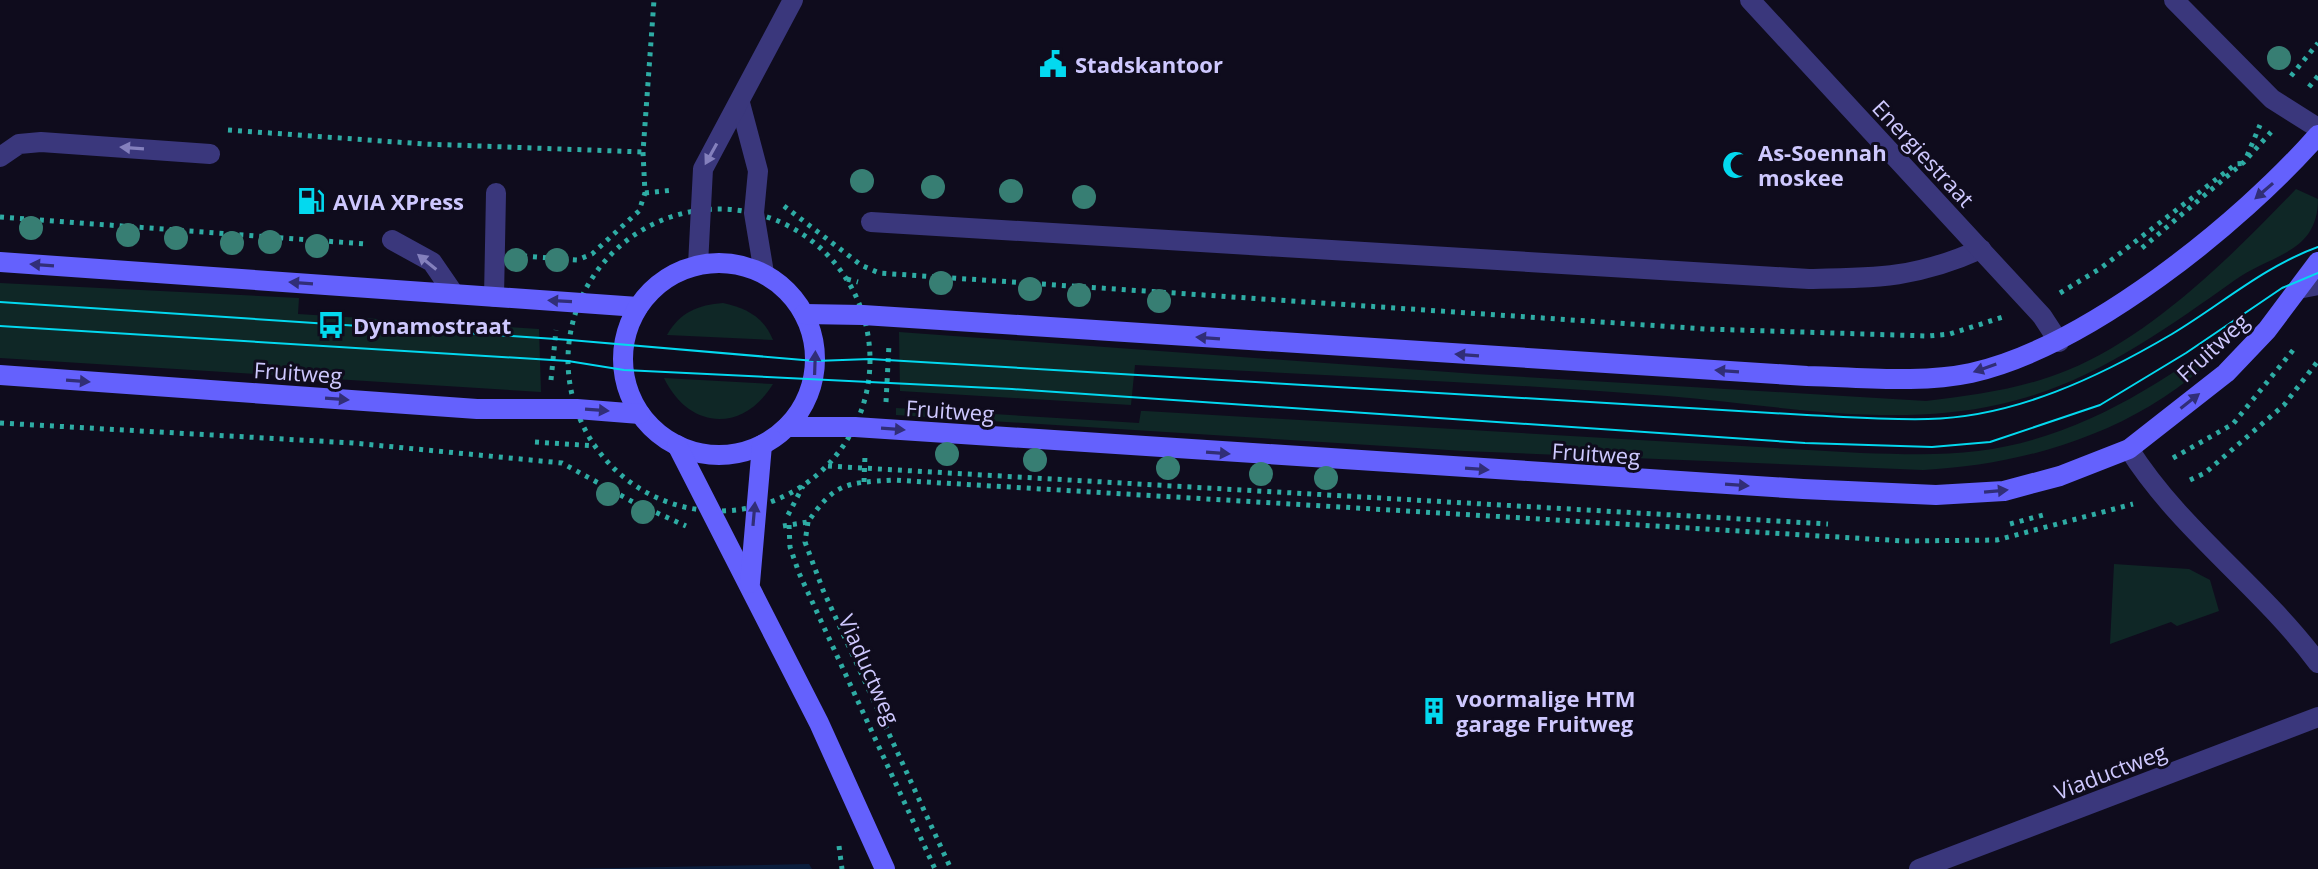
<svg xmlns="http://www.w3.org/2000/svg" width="2318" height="869" font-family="'Open Sans',sans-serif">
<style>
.green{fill:#0f2726}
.water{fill:#0b1e3d}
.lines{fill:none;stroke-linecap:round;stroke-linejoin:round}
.path{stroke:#2eaca4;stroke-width:5;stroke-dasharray:4 6;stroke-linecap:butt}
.lane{stroke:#3a377c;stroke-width:20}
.street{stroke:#3a377c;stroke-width:20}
.secondary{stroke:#6461fd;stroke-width:20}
.tram{stroke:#03d9ef;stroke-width:2}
.tree{fill:#377e73}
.oneway{fill:#8480bd}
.oneway2{fill:#312e77}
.labels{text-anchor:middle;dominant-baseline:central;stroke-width:6;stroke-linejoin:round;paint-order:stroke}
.poi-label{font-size:22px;font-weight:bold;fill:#cec8fe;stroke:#0f0c1d;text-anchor:start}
.street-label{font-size:22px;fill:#cec8fe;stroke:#0f0c1d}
</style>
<rect width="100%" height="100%" fill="#0f0c1d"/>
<!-- green -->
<g class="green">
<path d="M2296,189L2318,199C2318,253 2272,254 2235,280C2163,331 2089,385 2001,404C1893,429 1776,405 1667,396C1490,382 1312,375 1135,365L1131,405L900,391L899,332L1476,374L1926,401C1975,395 2022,389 2068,370C2152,336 2234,254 2296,189Z"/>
<path d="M0,283L299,298L298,314L539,329L541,392L0,358Z"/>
<path d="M723,303C746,308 764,317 773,340L667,335C680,312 698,305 723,303Z"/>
<path d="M2246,322C2169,421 2043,464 1923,470L1464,451L896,415V408L1139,423L1141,411H1145L1861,453C1900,454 1939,456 1978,451C2082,438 2163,382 2246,322Z"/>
<path d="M664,378L773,384C743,433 689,430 664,378Z"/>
<path d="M2114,564L2189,569L2210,580L2219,611L2177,626L2171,622L2110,644Z"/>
</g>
<!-- water -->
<path class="water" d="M809,864L812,869H567Z"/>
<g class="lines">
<!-- path -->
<g class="path">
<path d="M2291,76L2318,43"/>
<path d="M2309,87L2318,76"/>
<path d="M228,130L424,144L643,152"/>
<path d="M2247,156L2260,125"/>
<path d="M645,193L673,190"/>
<path d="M784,206L861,265L879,273L1705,329L1928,336L1950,334L2003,317"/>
<circle cx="719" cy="360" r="151"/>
<path d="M0,217L365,244"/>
<path d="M2142,248L2244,162L2271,132"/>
<path d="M523,256L577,260L592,254L639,211L645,193L643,152L654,0"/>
<path d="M847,279L858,282"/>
<path d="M2060,293L2101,268L2236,164L2247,163"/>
<path d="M551,380L556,330"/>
<path d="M886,402L889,344"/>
<path d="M0,423L353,443L562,463L633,502L686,526"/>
<path d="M535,442L596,446"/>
<path d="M2173,458L2233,424L2294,349"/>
<path d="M828,466L1828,524"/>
<path d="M2190,480L2205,473L2284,405L2318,361"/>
<path d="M864,482L865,455"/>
<path d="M788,515L803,486"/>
<path d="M808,522L805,542L823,590L951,869"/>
<path d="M2010,524L2043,515"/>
<path d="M789,525L790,547L799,573L935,869"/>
<path d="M783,526L808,522C835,482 847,483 893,480L1904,541L1997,540L2133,504"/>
<path d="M839,846L842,869"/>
</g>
<!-- lane -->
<g class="lane">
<path d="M0,157L19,144L41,142L210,154"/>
<path d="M871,222L1809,279C1877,278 1917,278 1981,249"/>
<path d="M392,240L432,262L454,294"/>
<path d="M494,297L496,193"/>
<path d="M2129,449C2180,530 2261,586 2318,663"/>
<path d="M1919,869L2318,717"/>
</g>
<!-- street -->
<g class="street">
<path d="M1750,0L2042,316L2059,342"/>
<path d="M2174,0L2272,99L2318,128"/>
<path d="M740,103L758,171L754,213L764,273"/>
<path d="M698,265L703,169L793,0"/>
<path d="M2298,289L2318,285"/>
</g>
<!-- secondary -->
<g class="secondary">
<path d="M0,262L638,307"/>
<circle cx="719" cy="359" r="96"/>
<path d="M804,314L863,315L1807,376C1861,377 1919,384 1971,373C2087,347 2241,223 2318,135"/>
<path d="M0,375L477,409H577L640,414"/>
<path d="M787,427H855L1803,489L1936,495L2004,491L2060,476L2129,449L2226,373L2267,330L2318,262"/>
<path d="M677,445L819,723L885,869"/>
<path d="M750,583L762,445"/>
</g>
<!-- tram -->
<g class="tram">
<path d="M0,302L570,340L815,361L870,359L1807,415C1847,417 1888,420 1928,419C2015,417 2099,377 2172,334C2222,304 2263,267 2318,247"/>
<path d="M0,326L568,361L624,370L1012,389L1805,443L1932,447L1990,442L2100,405L2186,353L2282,288L2318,273"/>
</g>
</g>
<!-- trees -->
<g class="tree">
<circle cx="2279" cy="58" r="12"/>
<circle cx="862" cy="181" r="12"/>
<circle cx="933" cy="187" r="12"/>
<circle cx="1011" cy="191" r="12"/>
<circle cx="1084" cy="197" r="12"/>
<circle cx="31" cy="228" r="12"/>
<circle cx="128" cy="235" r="12"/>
<circle cx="176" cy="238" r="12"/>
<circle cx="270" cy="242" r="12"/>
<circle cx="232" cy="243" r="12"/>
<circle cx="317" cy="246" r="12"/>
<circle cx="516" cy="260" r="12"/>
<circle cx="557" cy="260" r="12"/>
<circle cx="941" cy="283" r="12"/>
<circle cx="1030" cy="289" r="12"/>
<circle cx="1079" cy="295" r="12"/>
<circle cx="1159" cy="301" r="12"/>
<circle cx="947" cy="454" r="12"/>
<circle cx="1035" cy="460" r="12"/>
<circle cx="1168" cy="468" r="12"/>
<circle cx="1261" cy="474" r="12"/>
<circle cx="1326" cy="478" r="12"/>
<circle cx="608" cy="494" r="12"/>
<circle cx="643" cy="512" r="12"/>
</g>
<!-- one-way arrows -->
<defs><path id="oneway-solid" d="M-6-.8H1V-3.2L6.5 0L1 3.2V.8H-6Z" transform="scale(2)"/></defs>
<g class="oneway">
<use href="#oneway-solid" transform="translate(132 148) rotate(-176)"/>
<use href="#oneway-solid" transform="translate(711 154) rotate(119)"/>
<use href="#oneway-solid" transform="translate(427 262) rotate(-141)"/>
</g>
<g class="oneway2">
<use href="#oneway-solid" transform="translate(2264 191) rotate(139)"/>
<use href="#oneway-solid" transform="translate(42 265) rotate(-176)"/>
<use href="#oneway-solid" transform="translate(301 283) rotate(-176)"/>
<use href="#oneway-solid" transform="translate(560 301) rotate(-177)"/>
<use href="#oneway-solid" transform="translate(1208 338) rotate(-176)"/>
<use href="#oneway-solid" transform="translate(1467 355) rotate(-176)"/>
<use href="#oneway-solid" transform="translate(815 363) rotate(-88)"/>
<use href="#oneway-solid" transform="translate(1985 368) rotate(161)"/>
<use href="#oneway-solid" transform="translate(1727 371) rotate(-176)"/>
<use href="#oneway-solid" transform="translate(78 381) rotate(4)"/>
<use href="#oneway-solid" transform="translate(337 399) rotate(4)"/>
<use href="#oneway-solid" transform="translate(2190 401) rotate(-38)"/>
<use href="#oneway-solid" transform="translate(597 410) rotate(4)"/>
<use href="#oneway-solid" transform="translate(893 429) rotate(4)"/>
<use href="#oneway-solid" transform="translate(1218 453) rotate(4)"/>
<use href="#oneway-solid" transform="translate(1477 469) rotate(4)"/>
<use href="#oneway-solid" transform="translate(1737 485) rotate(4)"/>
<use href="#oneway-solid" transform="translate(1996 491) rotate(-5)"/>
<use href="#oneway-solid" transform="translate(754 514) rotate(-85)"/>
</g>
<!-- icons -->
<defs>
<g id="civic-bare" transform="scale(2.16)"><path d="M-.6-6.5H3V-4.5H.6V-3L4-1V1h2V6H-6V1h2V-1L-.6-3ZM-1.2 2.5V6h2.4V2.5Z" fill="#03d9ef" stroke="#0f0c1d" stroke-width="2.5" paint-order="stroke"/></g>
<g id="mosque-bare" transform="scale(2.16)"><path d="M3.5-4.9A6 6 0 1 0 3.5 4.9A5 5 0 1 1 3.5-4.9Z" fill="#03d9ef" stroke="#0f0c1d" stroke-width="2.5" paint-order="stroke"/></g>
<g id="fuel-bare" transform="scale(2.16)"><path d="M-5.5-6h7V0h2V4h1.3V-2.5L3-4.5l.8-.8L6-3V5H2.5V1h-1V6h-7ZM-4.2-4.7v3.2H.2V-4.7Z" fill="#03d9ef" stroke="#0f0c1d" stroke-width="2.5" paint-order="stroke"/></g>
<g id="bus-bare" transform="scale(2.16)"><path d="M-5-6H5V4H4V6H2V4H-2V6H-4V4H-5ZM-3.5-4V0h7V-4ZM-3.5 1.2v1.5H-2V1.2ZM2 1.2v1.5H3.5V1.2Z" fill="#03d9ef" stroke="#0f0c1d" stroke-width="2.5" paint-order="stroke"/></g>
<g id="building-bare" transform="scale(2.16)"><path d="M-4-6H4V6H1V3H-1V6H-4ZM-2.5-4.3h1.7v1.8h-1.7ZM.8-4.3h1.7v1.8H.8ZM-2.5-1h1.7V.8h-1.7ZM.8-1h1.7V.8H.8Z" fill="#03d9ef" stroke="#0f0c1d" stroke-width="2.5" paint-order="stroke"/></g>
</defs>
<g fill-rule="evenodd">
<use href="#civic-bare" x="1053" y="64"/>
<use href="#mosque-bare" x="1736" y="165"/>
<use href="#fuel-bare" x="311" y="201"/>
<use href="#bus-bare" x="331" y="325"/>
<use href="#building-bare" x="1434" y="711"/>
</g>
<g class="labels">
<!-- poi labels -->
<g class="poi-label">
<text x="1075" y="64">Stadskantoor</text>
<text x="1758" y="152">As-Soennah<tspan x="1758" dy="25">moskee</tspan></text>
<text x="333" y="201">AVIA XPress</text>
<text x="353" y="325">Dynamostraat</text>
<text x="1456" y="698">voormalige HTM<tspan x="1456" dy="25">garage Fruitweg</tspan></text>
</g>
<!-- street labels -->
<g class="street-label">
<text transform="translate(1924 153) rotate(47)">Energiestraat</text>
<text transform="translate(2212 347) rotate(-43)">Fruitweg</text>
<text transform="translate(298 372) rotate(4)">Fruitweg</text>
<text transform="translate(950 410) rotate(4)">Fruitweg</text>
<text transform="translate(1596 453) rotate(4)">Fruitweg</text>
<text transform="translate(870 669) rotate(66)">Viaductweg</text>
<text transform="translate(2110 771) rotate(-21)">Viaductweg</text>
</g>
</g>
</svg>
